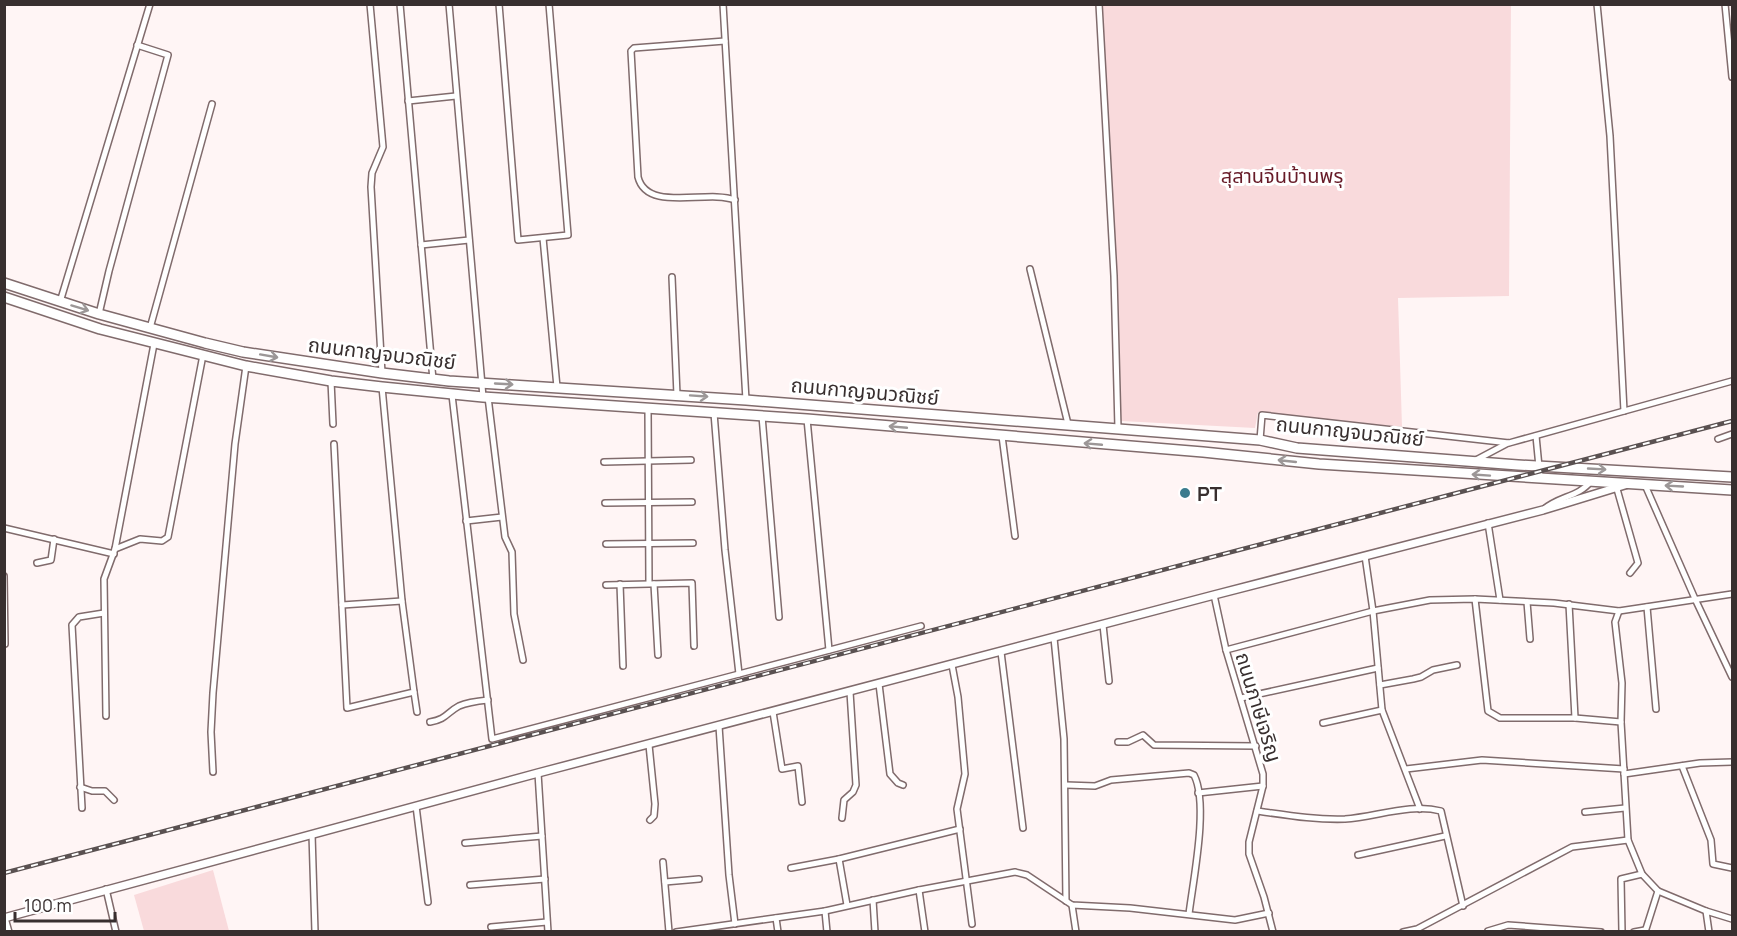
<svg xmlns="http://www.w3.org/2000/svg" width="1737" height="936" font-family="Manrope,'Noto Sans Thai',sans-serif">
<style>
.green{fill:#f9dadc}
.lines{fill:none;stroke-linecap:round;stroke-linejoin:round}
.minor-casing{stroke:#806b6c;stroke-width:8}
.tertiary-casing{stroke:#806b6c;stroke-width:10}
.trunk-casing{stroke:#806b6c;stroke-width:12}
.minor{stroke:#fff;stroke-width:5}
.tertiary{stroke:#fff;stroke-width:7}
.trunk{stroke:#fff;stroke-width:9}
.rail-casing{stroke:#5a5151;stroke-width:4.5}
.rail{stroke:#fff;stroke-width:2;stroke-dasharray:7;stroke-linecap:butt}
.oneway{stroke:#9c9797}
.poi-dot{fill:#3b7c8e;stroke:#fff;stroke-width:2}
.labels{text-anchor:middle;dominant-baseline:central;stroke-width:6;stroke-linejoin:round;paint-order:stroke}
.park-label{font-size:20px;fill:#671b28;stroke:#fff}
.street-label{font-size:20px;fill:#382f2f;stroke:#fff}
.poi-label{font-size:20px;font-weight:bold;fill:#382f2f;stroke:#fff;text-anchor:start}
</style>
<rect width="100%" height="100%" fill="#fff5f5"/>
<!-- green -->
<g class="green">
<path d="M1102,5H1511L1509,296L1398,298L1402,427L1258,412L1255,428L1121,421L1117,277Z"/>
<path d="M213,870L229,931H144L134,895Z"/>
</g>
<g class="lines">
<!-- minor casing -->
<g class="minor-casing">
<g id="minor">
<path d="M370,4L383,147L372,173L371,187L382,373"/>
<path d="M400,4L433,380"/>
<path d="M449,4L483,397"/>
<path d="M499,4L518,240L568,235L549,4"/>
<path d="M723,4L746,400"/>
<path d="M1099,4L1114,276L1118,428"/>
<path d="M1597,4L1610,136L1624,411"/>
<path d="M1725,4L1732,77"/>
<path d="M725,41L634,48L631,51L638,177C647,213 707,189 735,200"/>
<path d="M408,101L456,96"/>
<path d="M543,238L557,387"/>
<path d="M421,245L469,240"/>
<path d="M1030,269L1068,424"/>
<path d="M672,277L677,395"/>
<path d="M60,302L150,4"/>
<path d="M99,314L109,271L168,55L137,45"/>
<path d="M150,328L212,104"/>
<path d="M331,381L333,424"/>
<path d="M452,395L492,739L739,674"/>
<path d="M488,397L505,537L512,552L514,614L523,660"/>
<path d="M648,409L649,583"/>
<path d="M714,413L725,550L739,674L921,626"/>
<path d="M762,416L779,617"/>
<path d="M807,419L829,650"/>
<path d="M1002,436L1015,536"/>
<path d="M1536,436L1540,477"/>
<path d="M1718,439L1732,434"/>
<path d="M1260,440L1262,415L1509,443L1732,381"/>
<path d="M334,444L347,708L414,692L402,601L382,387"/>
<path d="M1476,460L1508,443"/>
<path d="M604,462L691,460"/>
<path d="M1645,485L1696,601L1732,677"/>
<path d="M1617,489L1638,563L1630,573"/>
<path d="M605,503L692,502"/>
<path d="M1544,509C1559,496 1579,497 1591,481"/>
<path d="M466,521L502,517"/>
<path d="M1488,523L1500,600"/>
<path d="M4,528L114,554"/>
<path d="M606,544L693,543"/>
<path d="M115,549L140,539L162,541L168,537L203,355"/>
<path d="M1365,556L1373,611L1382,710L1420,809"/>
<path d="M37,563L51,560L54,539"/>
<path d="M4,576L5,644"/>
<path d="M620,584L623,666"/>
<path d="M654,584L658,655"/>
<path d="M606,585L692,583L694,646"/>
<path d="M1214,595L1226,650L1263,774V786L1249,842V854L1264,897L1273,932"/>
<path d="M1475,599L1488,711L1500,718H1575L1621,722"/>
<path d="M1527,602L1530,639"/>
<path d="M1569,604L1575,718"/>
<path d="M342,605L402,601"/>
<path d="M1647,607L1656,709"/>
<path d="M1619,611L1615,622L1622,683L1621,722L1628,840L1642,874L1658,891L1645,932"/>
<path d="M1103,625L1109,681"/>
<path d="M1054,638L1064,739L1066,901"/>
<path d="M1226,650L1373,611L1430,600L1475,599L1554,603L1619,611L1732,594"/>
<path d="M1001,652L1023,828"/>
<path d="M952,665L958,697L965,774L957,809L972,924"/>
<path d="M879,684L890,774L898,783L903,785"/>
<path d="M1380,685L1413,679L1421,677L1433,670L1457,665"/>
<path d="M414,692L417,712"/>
<path d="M1241,698L1378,668"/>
<path d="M773,712L782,769L798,766L802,802"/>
<path d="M106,716L104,579L115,549L154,344"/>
<path d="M430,722C447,719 446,713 459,706C468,702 478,701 488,700"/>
<path d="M1323,723L1382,710"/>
<path d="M719,726L729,875L735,924"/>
<path d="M1118,742H1128L1143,735L1154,745L1256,746"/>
<path d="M649,745L655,804L654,816L650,820"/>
<path d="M1682,766L1711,840L1713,864L1732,868"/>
<path d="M1406,769L1482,760L1624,769"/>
<path d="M213,772L211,732L213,693L235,444L246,366"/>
<path d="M538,773L548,932"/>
<path d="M1624,774L1700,763L1732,762"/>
<path d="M1066,785L1095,786L1111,780L1189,773L1194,775C1209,804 1193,881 1189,914"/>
<path d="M80,787L92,791H105L114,800"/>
<path d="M1198,793L1263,786"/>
<path d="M416,806L428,902"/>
<path d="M82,808L72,625L79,617L104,613"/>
<path d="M1257,811C1286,815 1315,820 1345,819C1376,817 1410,803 1441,811L1463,906"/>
<path d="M1585,812L1625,808"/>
<path d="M842,818L844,800L853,792L856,785L850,692"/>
<path d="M312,834L315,932"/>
<path d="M465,843L542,836"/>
<path d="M1358,855L1445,836"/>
<path d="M839,859L847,905"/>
<path d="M663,862L669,932"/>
<path d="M791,868L839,859L960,829"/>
<path d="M665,882L699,879"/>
<path d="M470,885L545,879"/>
<path d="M106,889L116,932"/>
<path d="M919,890L925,932"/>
<path d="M1658,891L1706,911L1709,932"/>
<path d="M873,900L875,932"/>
<path d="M1072,905L1076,932"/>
<path d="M825,911L827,932"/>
<path d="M1706,911L1732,919"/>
<path d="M5,918L9,932"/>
<path d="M776,918L778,932"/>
<path d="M491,927L547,922"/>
<path d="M1488,931L1508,925L1601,932"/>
<path d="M676,932L825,911L919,890L1015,872L1027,875L1072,905L1130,908L1235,920L1269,913"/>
<path d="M1403,932L1417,929L1572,847L1628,840"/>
<path d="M1622,932L1621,879L1642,874"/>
<path d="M1634,932L1645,930"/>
</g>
</g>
<!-- tertiary casing -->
<g class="tertiary-casing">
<path id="tertiary" d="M4,918L538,773L1214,595L1543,510L1628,484"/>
</g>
<!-- trunk casing -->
<g class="trunk-casing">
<g id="trunk">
<path d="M4,283L99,314L205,343L243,352L382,373L449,381L746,400L1260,440L1297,448L1518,465L1732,477"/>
<path d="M4,297L100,329L246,366L331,381L382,387L483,397L807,419L1203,452L1319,464L1732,490"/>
</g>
</g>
<!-- minor -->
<use href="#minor" class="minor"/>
<!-- tertiary -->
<use href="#tertiary" class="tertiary"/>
<!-- trunk -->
<use href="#trunk" class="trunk"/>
<!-- rail casing -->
<g class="rail-casing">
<path id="rail" d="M4,873L1732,421"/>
</g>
<!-- rail -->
<use href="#rail" class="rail"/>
</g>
<!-- one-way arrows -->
<defs><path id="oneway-shaft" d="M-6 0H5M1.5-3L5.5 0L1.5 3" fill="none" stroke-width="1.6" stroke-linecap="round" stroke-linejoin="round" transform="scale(1.5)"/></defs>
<g class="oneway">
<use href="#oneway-shaft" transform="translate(80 308) rotate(17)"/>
<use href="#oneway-shaft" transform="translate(269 356) rotate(10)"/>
<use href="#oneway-shaft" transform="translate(504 384) rotate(3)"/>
<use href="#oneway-shaft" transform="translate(699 396) rotate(4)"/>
<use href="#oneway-shaft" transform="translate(898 427) rotate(-175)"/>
<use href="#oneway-shaft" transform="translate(1093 444) rotate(-175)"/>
<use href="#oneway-shaft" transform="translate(1287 461) rotate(-174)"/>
<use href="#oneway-shaft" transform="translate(1597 469) rotate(3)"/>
<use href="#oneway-shaft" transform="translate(1481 475) rotate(-176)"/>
<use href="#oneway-shaft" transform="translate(1674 486) rotate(-177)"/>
</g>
<!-- markers -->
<circle class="poi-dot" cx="1185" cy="493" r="6"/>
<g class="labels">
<!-- park labels -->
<g class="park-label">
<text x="1282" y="175">สุสานจีนบ้านพรุ</text>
</g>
<!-- street labels -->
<g class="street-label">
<text transform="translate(382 353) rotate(7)">ถนนกาญจนวณิชย์</text>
<text transform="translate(865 391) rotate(5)">ถนนกาญจนวณิชย์</text>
<text transform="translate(1350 431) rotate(6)">ถนนกาญจนวณิชย์</text>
<text transform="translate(1259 707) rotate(73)">ถนนภาษีเจริญ</text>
</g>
<!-- poi labels -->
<g class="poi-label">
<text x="1197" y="493">PT</text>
</g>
</g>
<!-- border -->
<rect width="1737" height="936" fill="none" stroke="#382f2f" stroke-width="12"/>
<!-- scale -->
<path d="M15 912v9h100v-9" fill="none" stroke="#382f2f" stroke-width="3"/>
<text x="24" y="912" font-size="18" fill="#382f2f" stroke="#ffffff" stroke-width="4.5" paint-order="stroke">100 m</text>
</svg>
